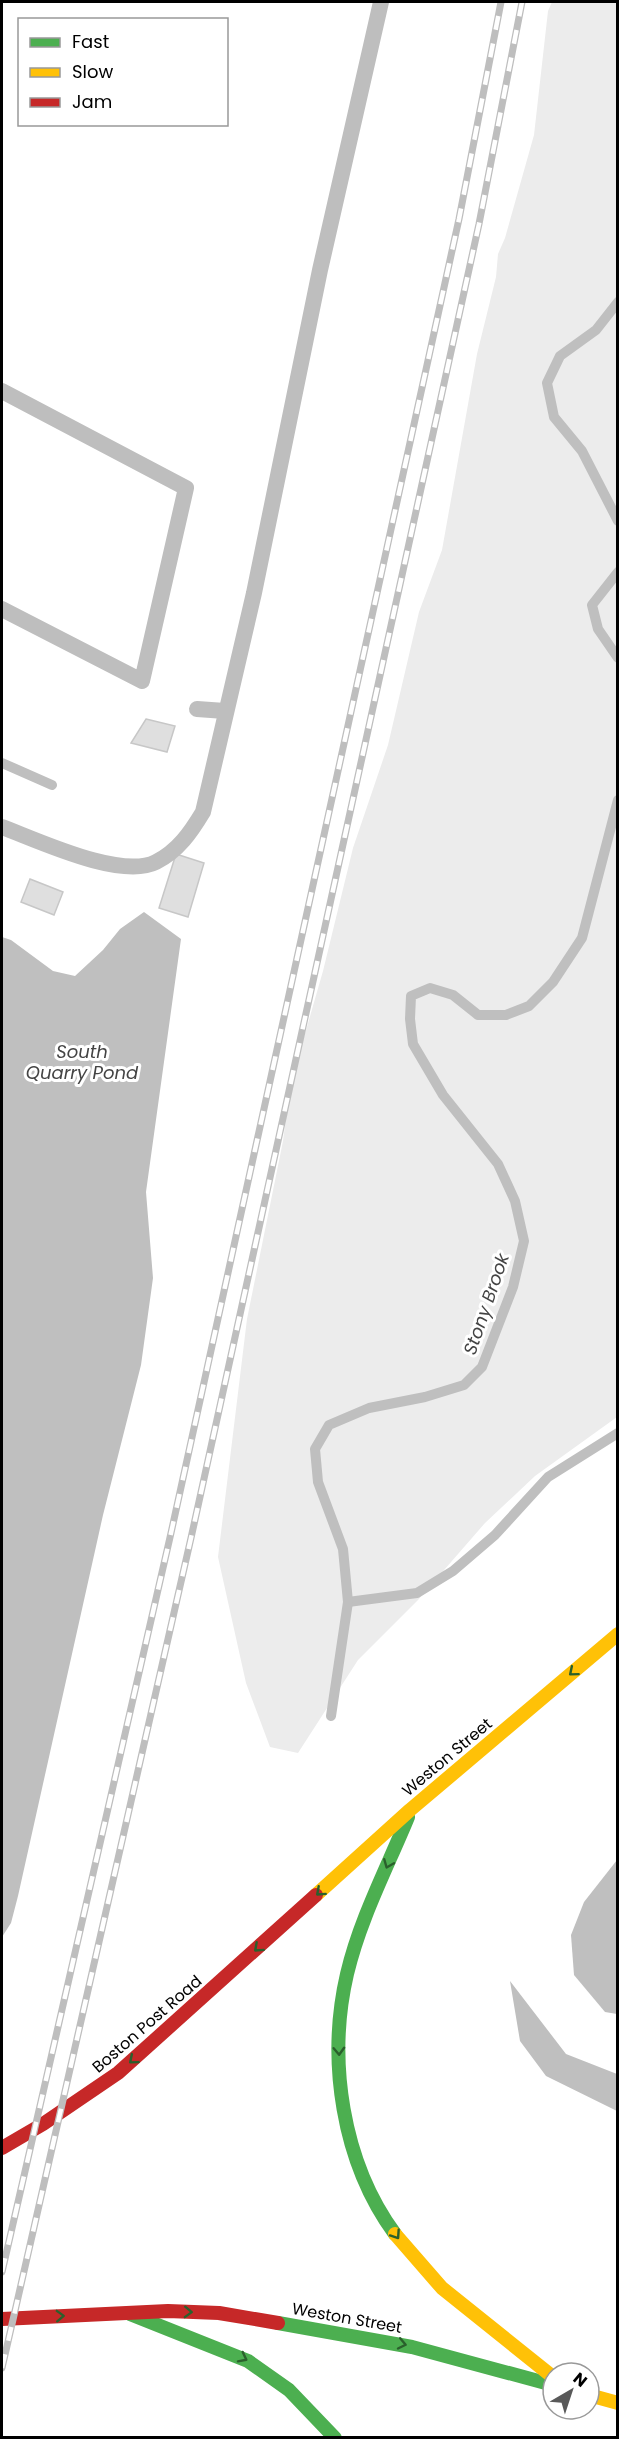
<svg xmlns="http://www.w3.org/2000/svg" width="619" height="2439" font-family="Poppins,sans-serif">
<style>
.green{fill:#ececec}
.water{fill:#bfbfbf}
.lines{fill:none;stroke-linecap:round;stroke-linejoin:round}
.stream{stroke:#bfbfbf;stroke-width:10}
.building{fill:#dfdfdf;stroke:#c7c7c7;stroke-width:1.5}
.lane{stroke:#bebebe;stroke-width:16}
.fast{stroke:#4caf50;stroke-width:14}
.slow{stroke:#ffc107;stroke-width:14}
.jam{stroke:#c62828;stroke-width:14}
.rail-casing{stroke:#bebebe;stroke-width:7}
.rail{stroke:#fff;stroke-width:4.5;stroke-dasharray:14;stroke-linecap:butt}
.oneway{stroke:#2a602c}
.labels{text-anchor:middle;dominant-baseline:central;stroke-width:6;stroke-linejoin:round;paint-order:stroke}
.street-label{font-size:16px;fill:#000;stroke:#fff}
.water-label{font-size:18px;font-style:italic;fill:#444;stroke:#fff}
</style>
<rect width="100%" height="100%" fill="#fff"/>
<!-- green -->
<path class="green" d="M552,2H618L617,1417L535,1476L485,1523L418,1600L358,1660L298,1753L270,1747L246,1683L218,1557L247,1319L283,1141L290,1086L323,971L353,848L388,745L419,612L442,550L477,354L496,277L498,254L505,238L534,135L548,11Z"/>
<!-- water -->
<g class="water">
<path d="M144,912L181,939L146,1192L153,1278L141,1365L103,1515L18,1896L11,1923L2,1937V937L11,940L53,971L75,976L103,950L120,929Z"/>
<path d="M617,1860V2014L605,2012L574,1975L571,1935L584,1902Z"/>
<path d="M510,1981L566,2054L617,2074V2111L546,2076L520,2041Z"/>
</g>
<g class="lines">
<!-- stream -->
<g class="stream">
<path d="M618,302L596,330L560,356L547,383L554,417L582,451L618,521"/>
<path d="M618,572L592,605L598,629L618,658"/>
<path d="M2,763L52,785"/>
<path d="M348,1602L417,1593L453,1571L495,1535L548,1477L618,1433"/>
<path d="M331,1716L348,1602L343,1549L318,1482L315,1449L329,1425L369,1408L425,1397L464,1385L482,1367L513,1287L524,1241L515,1201L498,1164L443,1095L413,1044L410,1019L411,996L430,988L453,995L478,1015H506L529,1006L553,982L582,938L618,800"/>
</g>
</g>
<!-- building -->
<g class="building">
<path d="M146,719L175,726L167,752L131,743Z"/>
<path d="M176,854L204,863L188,917L159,908Z"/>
<path d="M30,879L63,892L54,915L21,902Z"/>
</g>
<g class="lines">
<!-- lane -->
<g class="lane">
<path d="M2,391L186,488L142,681L2,609"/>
<path d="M197,709L225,711"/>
<path d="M2,827C37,840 121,880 156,862C178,851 191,832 203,812L254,593L320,270L381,2"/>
</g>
<!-- fast -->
<g class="fast">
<path d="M395,2234C342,2162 327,2060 347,1974C360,1919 387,1868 408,1817"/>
<path d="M130,2314L248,2361L289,2390L335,2438"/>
<path d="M278,2323L412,2347L553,2385"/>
</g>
<!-- slow -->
<g class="slow">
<path d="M316,1895L410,1810L618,1634"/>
<path d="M395,2234L442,2288L553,2377"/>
<path d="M589,2395L618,2403"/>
</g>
<!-- jam -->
<g class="jam">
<path d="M2,2148L43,2124L118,2073L316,1895"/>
<path d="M2,2319L168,2311L219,2313L278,2323"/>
</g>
<!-- rail casing -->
<g class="rail-casing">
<g id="rail">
<path d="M2,2272L171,1533L459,219L501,2"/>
<path d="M2,2368L191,1538L479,224L522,2"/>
</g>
</g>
<!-- rail -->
<use href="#rail" class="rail"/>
</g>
<!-- one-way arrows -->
<defs><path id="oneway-chevron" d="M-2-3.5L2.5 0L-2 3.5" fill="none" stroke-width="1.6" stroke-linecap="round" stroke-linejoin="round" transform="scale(1.5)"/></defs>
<g class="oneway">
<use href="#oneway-chevron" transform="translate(573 1672) rotate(140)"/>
<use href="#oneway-chevron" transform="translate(388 1864) rotate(112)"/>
<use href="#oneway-chevron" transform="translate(320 1892) rotate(138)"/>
<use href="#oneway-chevron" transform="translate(258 1948) rotate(138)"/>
<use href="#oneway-chevron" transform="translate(339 2051) rotate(88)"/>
<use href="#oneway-chevron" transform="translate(133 2060) rotate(140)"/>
<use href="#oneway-chevron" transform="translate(396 2235) rotate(56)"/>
<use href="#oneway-chevron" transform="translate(188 2312) rotate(2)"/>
<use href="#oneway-chevron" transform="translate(60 2316) rotate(-2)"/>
<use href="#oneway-chevron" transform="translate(402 2344) rotate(12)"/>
<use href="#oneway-chevron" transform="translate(243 2358) rotate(27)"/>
</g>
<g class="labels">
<!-- street labels -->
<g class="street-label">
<text transform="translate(447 1757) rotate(-40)">Weston Street</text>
<text transform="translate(147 2024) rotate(-41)">Boston Post Road</text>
<text transform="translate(347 2318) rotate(10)">Weston Street</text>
</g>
<!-- water labels -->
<g class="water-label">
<text x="82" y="1051">South<tspan x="82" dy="21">Quarry Pond</tspan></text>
<text transform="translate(486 1304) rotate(-71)">Stony Brook</text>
</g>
</g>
<!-- border -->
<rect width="619" height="2439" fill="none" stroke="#000000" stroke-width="6"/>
<!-- legend -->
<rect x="18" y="18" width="210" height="108" fill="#ffffff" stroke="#999999" stroke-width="1.5"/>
<rect x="30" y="38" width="30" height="9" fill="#4caf50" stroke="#999999" stroke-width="1.5"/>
<text x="72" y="48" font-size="18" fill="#000000">Fast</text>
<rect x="30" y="68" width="30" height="9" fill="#ffc107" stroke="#999999" stroke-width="1.5"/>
<text x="72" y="78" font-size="18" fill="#000000">Slow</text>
<rect x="30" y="98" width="30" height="9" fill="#c62828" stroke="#999999" stroke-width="1.5"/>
<text x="72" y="108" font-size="18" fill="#000000">Jam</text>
<!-- north arrow -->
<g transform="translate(571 2391) rotate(39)"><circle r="28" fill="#ffffff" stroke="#999999" stroke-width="1.5"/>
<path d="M0-4.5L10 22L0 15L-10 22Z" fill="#595959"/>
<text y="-9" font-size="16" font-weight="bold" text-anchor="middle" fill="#000000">N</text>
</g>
</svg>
